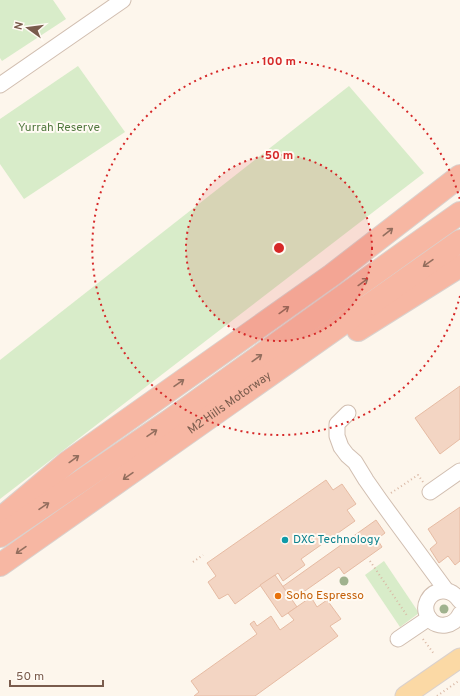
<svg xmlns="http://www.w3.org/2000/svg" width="460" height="696" font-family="Overpass,sans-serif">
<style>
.green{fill:#d8ecc9}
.building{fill:#f3d5c3;stroke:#e6bba3}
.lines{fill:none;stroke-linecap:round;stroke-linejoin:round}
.minor-casing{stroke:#d1beb0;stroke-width:17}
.major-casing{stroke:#dad1cd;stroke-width:21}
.highway-casing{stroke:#dad1cd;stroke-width:24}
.path{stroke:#d9b8a5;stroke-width:2;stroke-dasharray:1 3;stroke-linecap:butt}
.minor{stroke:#fff;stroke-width:15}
.major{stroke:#fbd9a5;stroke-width:19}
.highway{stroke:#f7b7a3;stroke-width:22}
.tree{fill:#a0b28e}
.oneway{stroke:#936e5e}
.ring{fill:none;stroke:#d62828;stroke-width:2;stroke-dasharray:2 4}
.culture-dot{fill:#0f9aa8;stroke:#fffaf3;stroke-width:1.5}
.food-dot{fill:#e8710a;stroke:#fffaf3;stroke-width:1.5}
.labels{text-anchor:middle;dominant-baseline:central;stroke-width:4;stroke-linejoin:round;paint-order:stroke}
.park-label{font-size:12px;fill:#537a41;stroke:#fffaf3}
.street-label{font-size:12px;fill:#7a5c4d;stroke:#fffaf3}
.culture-label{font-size:12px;fill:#0d838f;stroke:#fffaf3;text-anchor:start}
.food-label{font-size:12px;fill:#c56008;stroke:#fffaf3;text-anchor:start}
.centre{fill:#d62828;stroke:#fffaf3;stroke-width:2}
.ring-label{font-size:12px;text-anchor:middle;font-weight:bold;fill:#d62828;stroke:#fffaf3;stroke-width:4;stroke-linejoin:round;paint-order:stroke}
</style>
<rect width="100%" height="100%" fill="#fdf6ec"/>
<!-- green -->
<g class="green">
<path d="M0,0H53L66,19L2,61L0,58Z"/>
<path d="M78,66L125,132L24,199L0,164V119Z"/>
<path d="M349,86L424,173L0,499V360Z"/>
<path d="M384,561L419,613L400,627L365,575Z"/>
</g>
<!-- building -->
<g class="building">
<path d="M460,386V439L440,454L415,418Z"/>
<path d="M326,480L333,490L342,484L356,504L347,510L355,521L301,559L305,565L283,581L278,573L235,604L228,594L219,599L208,582L216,576L207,563Z"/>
<path d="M460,507V561L455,565L448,556L439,563L430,549L437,543L428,529Z"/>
<path d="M376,520L385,533L377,539L382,547L344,574L339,567L292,600L282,587Z"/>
<path d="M275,575L297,607L282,617L260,585Z"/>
<path d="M311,597L317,607L327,600L341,619L330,626L338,636L255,696H194L199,692L191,681L257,634L250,624L254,621L257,626L271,616L280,630L294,620L288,613Z"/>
</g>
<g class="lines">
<!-- minor casing -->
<g class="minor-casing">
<g id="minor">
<path d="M0,85L123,0"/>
<path d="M348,413L337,424V436L341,447L347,455L355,462L366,480L380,500L396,522L446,590"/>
<path d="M430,492L460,471"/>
<path d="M460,601C456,595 450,590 442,591C429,592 421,606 429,618C437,630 455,626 460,614"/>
<path d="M398,639L429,618"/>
</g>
</g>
<!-- major casing -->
<g class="major-casing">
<path id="major" d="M405,696L460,658"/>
</g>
<!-- highway casing -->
<g class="highway-casing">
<g id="highway">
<path d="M358,330L460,266"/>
<path d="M0,519L68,462L332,275L460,176"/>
<path d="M0,536L169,421L405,252L460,213"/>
<path id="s1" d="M0,565L460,241"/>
</g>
</g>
<!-- path -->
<g class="path">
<path d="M391,493L418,475L423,482"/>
<path d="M370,561L408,617"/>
<path d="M193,562L203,555"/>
<path d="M423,639L434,654"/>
<path d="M437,696L460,680"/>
</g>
<!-- minor -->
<use href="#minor" class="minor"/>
<!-- major -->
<use href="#major" class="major"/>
<!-- highway -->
<use href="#highway" class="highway"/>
</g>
<!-- trees -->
<g class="tree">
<circle cx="344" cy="581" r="4.5"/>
<circle cx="444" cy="609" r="4.5"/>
</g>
<!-- one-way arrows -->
<defs><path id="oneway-shaft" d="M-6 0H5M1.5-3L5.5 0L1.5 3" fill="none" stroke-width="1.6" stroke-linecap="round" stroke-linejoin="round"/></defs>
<g class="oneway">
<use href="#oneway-shaft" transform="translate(388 232) rotate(-38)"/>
<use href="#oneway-shaft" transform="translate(428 263) rotate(145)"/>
<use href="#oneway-shaft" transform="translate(363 282) rotate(-36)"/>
<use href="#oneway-shaft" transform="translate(284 310) rotate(-36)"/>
<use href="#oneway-shaft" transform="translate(257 358) rotate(-36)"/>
<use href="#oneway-shaft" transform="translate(179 383) rotate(-35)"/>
<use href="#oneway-shaft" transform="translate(152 433) rotate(-34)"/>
<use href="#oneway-shaft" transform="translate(74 459) rotate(-36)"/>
<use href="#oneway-shaft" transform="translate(128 476) rotate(145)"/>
<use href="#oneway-shaft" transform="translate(44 506) rotate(-34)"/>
<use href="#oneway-shaft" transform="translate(21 550) rotate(145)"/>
</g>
<!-- distance rings -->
<circle cx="279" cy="248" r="93" fill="#d62828" fill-opacity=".12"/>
<g class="ring">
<circle cx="279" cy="248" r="93"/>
<path d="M460 296A187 187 0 1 1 460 200"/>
</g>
<!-- markers -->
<circle class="culture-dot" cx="285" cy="540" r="4"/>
<circle class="food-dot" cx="278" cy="596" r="4"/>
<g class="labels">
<!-- park labels -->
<g class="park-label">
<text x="59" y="128">Yurrah Reserve</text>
</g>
<!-- street labels -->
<g class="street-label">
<text stroke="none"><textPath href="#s1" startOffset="281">M2 Hills Motorway</textPath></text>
</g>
<!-- culture labels -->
<g class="culture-label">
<text x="293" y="540">DXC Technology</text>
</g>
<!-- food labels -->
<g class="food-label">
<text x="286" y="596">Soho Espresso</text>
</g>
</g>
<circle cx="279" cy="248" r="6" class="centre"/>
<g class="ring-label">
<text x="279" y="65">100 m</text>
<text x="279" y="159">50 m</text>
</g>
<!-- north arrow -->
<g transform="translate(28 28) rotate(284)" stroke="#fffaf3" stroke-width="3" paint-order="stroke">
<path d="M0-3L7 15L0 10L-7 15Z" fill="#7a5c4d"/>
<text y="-6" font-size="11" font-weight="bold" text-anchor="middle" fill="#7a5c4d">N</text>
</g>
<!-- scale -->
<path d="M10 680v6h93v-6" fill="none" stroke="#7a5c4d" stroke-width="2"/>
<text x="16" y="680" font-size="12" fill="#7a5c4d" stroke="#fffaf3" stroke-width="3" paint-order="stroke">50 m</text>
</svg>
